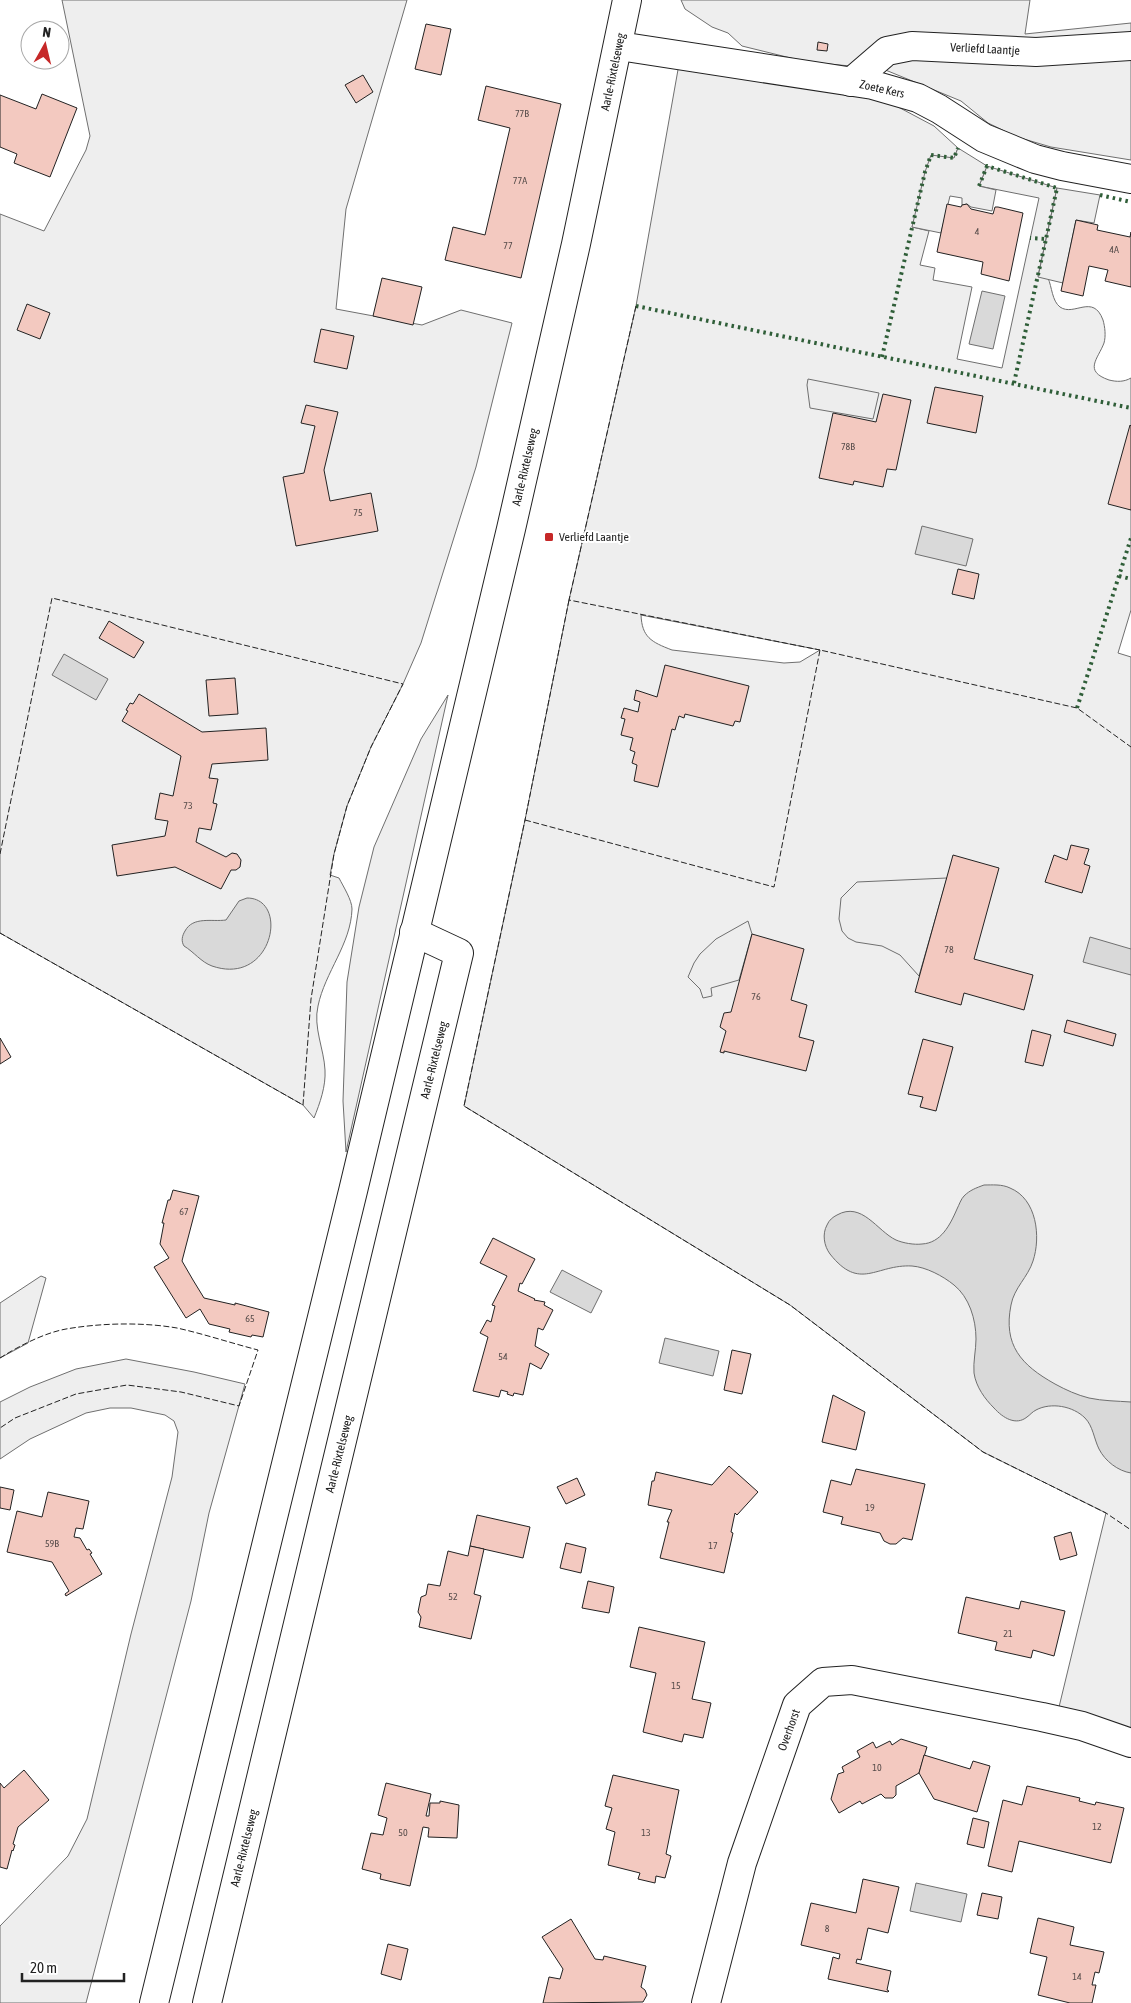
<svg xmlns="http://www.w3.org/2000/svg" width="1131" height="2003" font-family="'Asap Condensed',sans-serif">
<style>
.green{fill:#eee;stroke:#6f6f6f;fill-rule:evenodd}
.parking{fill:#ededed;stroke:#6f6f6f}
.water{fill:#d9d9d9;stroke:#6f6f6f}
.building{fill:#f3c9c0;stroke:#222}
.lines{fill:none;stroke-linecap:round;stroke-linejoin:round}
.minor-casing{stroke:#222;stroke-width:30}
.tertiary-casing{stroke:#222;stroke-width:30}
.minor{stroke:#fff;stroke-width:28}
.tertiary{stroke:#fff;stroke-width:28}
.hedge{stroke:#2f5e38;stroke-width:4;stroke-dasharray:2.5 4;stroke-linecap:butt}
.fence{stroke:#222;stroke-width:1;stroke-dasharray:6 2.5;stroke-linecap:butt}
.poi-dot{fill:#c62828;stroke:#fff;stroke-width:2}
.labels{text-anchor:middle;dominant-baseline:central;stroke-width:4;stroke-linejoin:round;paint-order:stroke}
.number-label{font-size:10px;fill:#564c4a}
.street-label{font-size:12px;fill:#222;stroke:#fff}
.poi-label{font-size:12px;fill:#222;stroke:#fff;text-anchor:start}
</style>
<rect width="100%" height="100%" fill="#fff"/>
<!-- green -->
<g class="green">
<path d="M62,0H407L346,209L336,309L422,325L461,310L512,323L476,467L421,643L403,684L371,747L347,806L334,854L330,875L339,878C343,886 352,900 352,909C351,944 325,972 318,1006C313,1027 324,1049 325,1070C326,1086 320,1103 314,1118L303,1105L0,933V214L44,231L86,150L90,136Z"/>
<path d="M681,0H1030L1025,34L1131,23V160L1051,147L1017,137L988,123L961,101L883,69L807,62L742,46L728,33L712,27L685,9Z"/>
<path d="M679,64L885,100L934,126L958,148L954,158L912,227L929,231L920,265L935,268L933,280L972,287L957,359L1002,368L1039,198L979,186L987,166L1057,188L1038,276L1048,278C1052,287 1052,301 1060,307C1074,317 1093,293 1103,320C1105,327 1106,336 1104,343C1098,359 1083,371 1109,380C1117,382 1124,382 1131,378V610L1118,653L1131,657V1729L1059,1707L1106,1513L983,1452L790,1305L464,1106L525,820L569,600L636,306ZM641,615L820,650L800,662L784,663L672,650C651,642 642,637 641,615Z"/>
<path d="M448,695L346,1152L343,1101L347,982L359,907L374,847L421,739Z"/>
<path d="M41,1276L46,1278L28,1343L0,1358V1303Z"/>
<path d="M126,1359L194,1372L245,1384L209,1513L191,1601L86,2003H0V1926L68,1856L87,1819L131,1634L172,1477L178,1432L174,1421L165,1415L131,1408H110L86,1413L30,1439L0,1459V1402L30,1387L76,1369Z"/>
</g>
<!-- parking -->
<g class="parking">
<path d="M958,148L987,166L979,186L996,190L992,211L971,207L967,204L962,205V198L950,196L941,233L912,227L925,172L931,155L954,158Z"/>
<path d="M1057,188L1100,195L1094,223L1076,220L1063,283L1038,277Z"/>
<path d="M808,379L879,393L873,419L810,408L807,385Z"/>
<path d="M947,878L919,976L900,955L882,946L856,942L848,938L842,931L839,919L841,898L857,882Z"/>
<path d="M748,921L752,934L739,980L711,988L712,996L703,998L700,989L688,977L694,963L700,954L716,939Z"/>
</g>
<!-- water -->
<g class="water">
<path d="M982,291L1005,296L993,349L969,344Z"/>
<path d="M922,526L973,539L966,566L915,554Z"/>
<path d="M64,654L108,679L96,700L52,675Z"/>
<path d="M247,898C290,898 273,987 212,966C201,962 194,952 184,946C181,941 182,936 185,931C193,916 212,922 226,920L239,901Z"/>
<path d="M1090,937L1131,949V975L1083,962Z"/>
<path d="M984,1185C992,1185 1002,1184 1010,1188C1037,1199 1041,1237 1033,1261C1028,1277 1014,1288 1011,1305C1003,1345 1021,1365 1055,1384C1066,1390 1077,1395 1089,1398C1103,1401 1117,1401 1131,1402V1473C1118,1471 1105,1461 1099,1449C1094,1439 1093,1426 1085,1418C1073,1406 1051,1402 1036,1410C1032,1412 1030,1415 1027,1417C1016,1426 1003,1418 994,1408C985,1399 976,1387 974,1373C973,1362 976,1350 976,1339C976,1319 969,1297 954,1285C943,1276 926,1267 912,1266C876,1264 860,1292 830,1254C824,1246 822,1234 827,1225C829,1220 833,1217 837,1215C862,1201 877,1231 896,1240C903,1243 914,1245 922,1244C941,1243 950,1225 957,1209C959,1205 961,1199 964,1196C970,1190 976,1188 984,1185Z"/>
<path d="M562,1270L602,1291L591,1313L550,1292Z"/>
<path d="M665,1338L719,1351L713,1376L659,1363Z"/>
<path d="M916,1883L967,1894L961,1922L910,1911Z"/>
</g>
<!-- building -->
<g class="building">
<path d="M426,24L451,29L441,75L415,69Z"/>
<path d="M818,42L828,44L827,51L817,50Z"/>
<path d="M363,75L373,92L356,103L345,85Z"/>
<path d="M486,86L561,104L521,278L445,260L453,227L485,235L510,128L478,120Z"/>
<path d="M42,94L77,108L50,177L14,163L17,154L0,147V95L36,109Z"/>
<path d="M947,204L961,207L962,205L967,204L971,209L993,214L995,207H998L1023,213L1009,281L981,274L983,262L937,252Z"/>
<path d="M1076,220L1098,225L1097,230L1130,237L1131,232V287L1105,281L1108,270L1089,266L1083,296L1061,291Z"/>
<path d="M382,278L422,287L413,325L373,316Z"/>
<path d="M27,304L50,313L40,339L17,330Z"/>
<path d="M321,329L354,336L347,369L314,362Z"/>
<path d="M935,387L983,396L976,433L927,423Z"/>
<path d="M883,394L911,400L896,470L887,469L883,487L854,481L853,485L819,478L833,413L876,422Z"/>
<path d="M306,405L338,412L324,470L330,501L371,493L378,531L296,546L283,477L304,473L315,426L301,423Z"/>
<path d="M1130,425L1131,426V510L1108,504Z"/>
<path d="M958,569L979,574L974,599L952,594Z"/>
<path d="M109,621L144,642L134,658L99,638Z"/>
<path d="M665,665L749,686L740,722L735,721L733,726L685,714L684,718L679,716L675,730L672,729L658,787L634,781L637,765L632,763L635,752L630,750L633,738L621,735L625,719L621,718L624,708L638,712L640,702L634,700L636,690L657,697Z"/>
<path d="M235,678L238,714L209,716L206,680Z"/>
<path d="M139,694L202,732L266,728L268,760L212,764L209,778L218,779L213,803L217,804L211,830L199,828L196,842L226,857L232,853L237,854L241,860L240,867L236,870H231L221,889L175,867L117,876L112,845L165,836L168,821L155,819L160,793L173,796L181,756L122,721L128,711L126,710L130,703L133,704Z"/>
<path d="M1071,845L1089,849L1084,864L1090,866L1082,893L1045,882L1054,855L1067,860Z"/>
<path d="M953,855L999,868L974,959L1033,975L1024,1010L964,993L961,1005L915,992Z"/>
<path d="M752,934L804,949L791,1000L807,1005L799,1037L814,1041L806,1071L724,1051V1053L720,1052L726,1031L720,1027L724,1013L731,1012Z"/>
<path d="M1067,1020L1116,1034L1113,1046L1064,1032Z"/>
<path d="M1032,1030L1051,1035L1043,1066L1025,1062Z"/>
<path d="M0,1038L11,1057L0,1064Z"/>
<path d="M923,1039L953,1047L936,1111L920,1107L923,1097L908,1094Z"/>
<path d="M173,1190L199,1196L182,1261L193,1280L204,1298L235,1305V1303L269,1312L263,1337L252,1335L251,1337L229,1332L230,1329L209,1324L200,1309L186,1318L154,1267L169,1258L160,1244L164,1223H162L168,1200H170Z"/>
<path d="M493,1238L535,1259L522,1284L520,1283L518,1291L535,1299L534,1300L545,1302L544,1305L553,1310L543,1330L538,1328L535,1346L549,1354L541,1369L530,1363L523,1395L514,1393L513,1396L507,1394L508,1392L501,1390L499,1397L473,1391L488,1337L480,1333L487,1320L491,1322L495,1306L492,1305L507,1276L480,1263Z"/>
<path d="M732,1350L751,1354L742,1394L724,1390Z"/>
<path d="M833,1395L865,1412L856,1450L822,1442Z"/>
<path d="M729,1466L758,1492L737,1515L735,1513L731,1532L733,1533L724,1573L660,1558L669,1522H667L672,1510L648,1505L652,1481H654L656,1472L712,1485Z"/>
<path d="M856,1469L925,1484L912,1540L903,1538L896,1544H890L884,1541L880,1533L841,1524L843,1517L823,1512L831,1480L851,1485Z"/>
<path d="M577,1478L585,1495L566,1504L557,1487Z"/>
<path d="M0,1487L14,1490L10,1510L0,1508Z"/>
<path d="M48,1492L89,1501L83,1529L76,1528L74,1537L80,1538L87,1550L89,1549L92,1553L90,1554L102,1574L66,1596L65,1594L69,1591L52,1562L7,1552L17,1511L42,1517Z"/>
<path d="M477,1515L530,1527L523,1558L470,1546Z"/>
<path d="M1071,1532L1077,1555L1060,1560L1054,1537Z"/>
<path d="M566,1543L586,1548L581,1573L560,1568Z"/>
<path d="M470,1546L484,1549L474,1594L481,1596L471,1639L419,1627L421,1617L418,1612L421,1597L426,1595L428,1584L440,1586L448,1551L468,1556Z"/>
<path d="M588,1581L614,1587L609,1613L582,1608Z"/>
<path d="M966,1597L1019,1609L1021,1601L1065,1611L1054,1656L1033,1650L1031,1658L995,1650L997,1642L958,1633Z"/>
<path d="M639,1627L705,1642L692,1699L711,1703L703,1738L684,1734L682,1742L643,1732L656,1673L630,1667Z"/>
<path d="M901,1739L927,1747L919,1773L896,1786V1795L893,1798H885L881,1794L862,1804L860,1801L839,1813L831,1799L838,1774L844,1772L842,1767L860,1757L857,1751L873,1742L876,1748L890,1741L892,1745Z"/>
<path d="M924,1755L970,1769L973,1761L990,1766L977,1812L934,1799L919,1773Z"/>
<path d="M24,1770L49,1800L18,1827L13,1844L15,1845L13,1851L12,1850L7,1869L0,1867V1783L4,1788Z"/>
<path d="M613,1775L679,1790L666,1854L671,1856L665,1878L656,1876L655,1883L638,1879L640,1873L608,1865L615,1832L606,1829L612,1808L605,1806Z"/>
<path d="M386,1783L431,1794L426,1816H429L430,1803H440V1801L459,1805L457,1838L428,1837L429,1828L423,1827L410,1886L380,1879L381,1874L362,1869L371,1833L383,1835L387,1818L378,1815Z"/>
<path d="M1027,1786L1080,1798L1079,1801L1095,1805L1096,1802L1124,1808L1111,1863L1019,1841L1012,1872L988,1866L1003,1800L1022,1805Z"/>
<path d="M973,1818L989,1822L984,1848L967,1844Z"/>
<path d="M863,1879L899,1887L888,1933L868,1928L861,1960L857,1959L856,1963L891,1971L887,1990L889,1991L888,1992L828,1979L833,1957L839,1959L840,1954L801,1945L811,1903L856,1913Z"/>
<path d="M982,1893L1002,1897L998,1919L977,1915Z"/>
<path d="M1038,1918L1074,1927L1070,1945L1104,1952L1099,1973L1095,1972L1092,1985H1096L1092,2003H1070L1038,1995L1047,1957L1030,1953Z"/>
<path d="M571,1919L595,1959L603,1960L604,1956L646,1966L641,1987L645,1990L647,1995L643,2002L543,2003L549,1977L560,1979L563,1969L542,1937Z"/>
<path d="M388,1944L408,1949L401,1980L381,1974Z"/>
</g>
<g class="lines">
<!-- minor casing -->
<g class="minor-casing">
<g id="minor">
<path d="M619,46L873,85L918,98L939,109L984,138L1035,159L1062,166L1131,179"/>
<path d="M851,82L887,51L912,46L1036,52L1131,46"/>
<path d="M207,2003L459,953L414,932"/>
<path d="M706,2003L742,1863L797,1705L823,1682L852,1680L1042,1717L1082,1726L1131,1743"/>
</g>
</g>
<!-- tertiary casing -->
<g class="tertiary-casing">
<path id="tertiary" d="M154,2003L353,1191L511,529L576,244L627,0"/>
</g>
<!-- minor -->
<use href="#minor" class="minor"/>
<!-- tertiary -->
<use href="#tertiary" class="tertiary"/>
<!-- hedge -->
<g class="hedge">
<path d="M979,186L987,166L1057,188L1046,239"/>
<path d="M1100,195L1131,202"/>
<path d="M636,306L1131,408"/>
<path d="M882,357L925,172L931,155L954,158L958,148"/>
<path d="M1014,383L1046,239L1030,238"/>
<path d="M1119,576L1131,579"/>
<path d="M1077,708L1131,538"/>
</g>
<!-- fence -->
<g class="fence">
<path d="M636,306L569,600L820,650"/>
<path d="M569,600L525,820L464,1106L790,1305L983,1452L1106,1513L1131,1530"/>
<path d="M525,820L774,887L820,650L1077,708L1131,747"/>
<path d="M0,854L52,598L403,684L371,747L347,806L334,854L311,999L303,1105L0,933"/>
<path d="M0,1358C19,1346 44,1333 66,1329C101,1323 142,1322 177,1328C204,1334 231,1343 258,1350L239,1406L181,1392L127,1385L76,1394L15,1418L0,1428"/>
</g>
</g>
<!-- markers -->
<rect class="poi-dot" x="544" y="532" width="10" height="10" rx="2.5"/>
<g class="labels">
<!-- number labels -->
<g class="number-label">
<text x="522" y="113">77B</text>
<text x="520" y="180">77A</text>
<text x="977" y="231">4</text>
<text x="508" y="245">77</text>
<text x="1114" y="249">4A</text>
<text x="848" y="446">78B</text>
<text x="358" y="512">75</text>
<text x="188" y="805">73</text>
<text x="949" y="949">78</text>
<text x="756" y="996">76</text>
<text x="184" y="1211">67</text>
<text x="250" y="1318">65</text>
<text x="503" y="1356">54</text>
<text x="870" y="1507">19</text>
<text x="52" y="1543">59B</text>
<text x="713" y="1545">17</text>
<text x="453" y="1596">52</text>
<text x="1008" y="1633">21</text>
<text x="676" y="1685">15</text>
<text x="877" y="1767">10</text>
<text x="1097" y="1826">12</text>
<text x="403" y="1832">50</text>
<text x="646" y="1832">13</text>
<text x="827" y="1928">8</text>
<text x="1077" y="1976">14</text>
</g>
<!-- street labels -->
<g class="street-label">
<text transform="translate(985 49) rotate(3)">Verliefd Laantje</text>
<text transform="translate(613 72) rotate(-78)">Aarle-Rixtelseweg</text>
<text transform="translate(882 89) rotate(13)">Zoete Kers</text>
<text transform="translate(525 467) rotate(-77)">Aarle-Rixtelseweg</text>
<text transform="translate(434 1060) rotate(-76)">Aarle-Rixtelseweg</text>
<text transform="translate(339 1454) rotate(-76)">Aarle-Rixtelseweg</text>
<text transform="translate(789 1730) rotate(-70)">Overhorst</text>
<text transform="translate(244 1848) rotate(-76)">Aarle-Rixtelseweg</text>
</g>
<!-- poi labels -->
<g class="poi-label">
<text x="559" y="537">Verliefd Laantje</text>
</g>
</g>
<!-- north arrow -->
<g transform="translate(45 45) rotate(8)"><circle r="24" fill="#ffffff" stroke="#a7a7a7"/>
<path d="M0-4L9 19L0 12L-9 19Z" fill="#c62828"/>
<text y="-8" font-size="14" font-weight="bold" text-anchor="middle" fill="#222222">N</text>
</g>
<!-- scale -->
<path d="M22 1973v8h102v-8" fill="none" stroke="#222222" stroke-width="2.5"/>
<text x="30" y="1973" font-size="15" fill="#222222" stroke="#ffffff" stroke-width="4" paint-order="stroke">20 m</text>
</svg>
